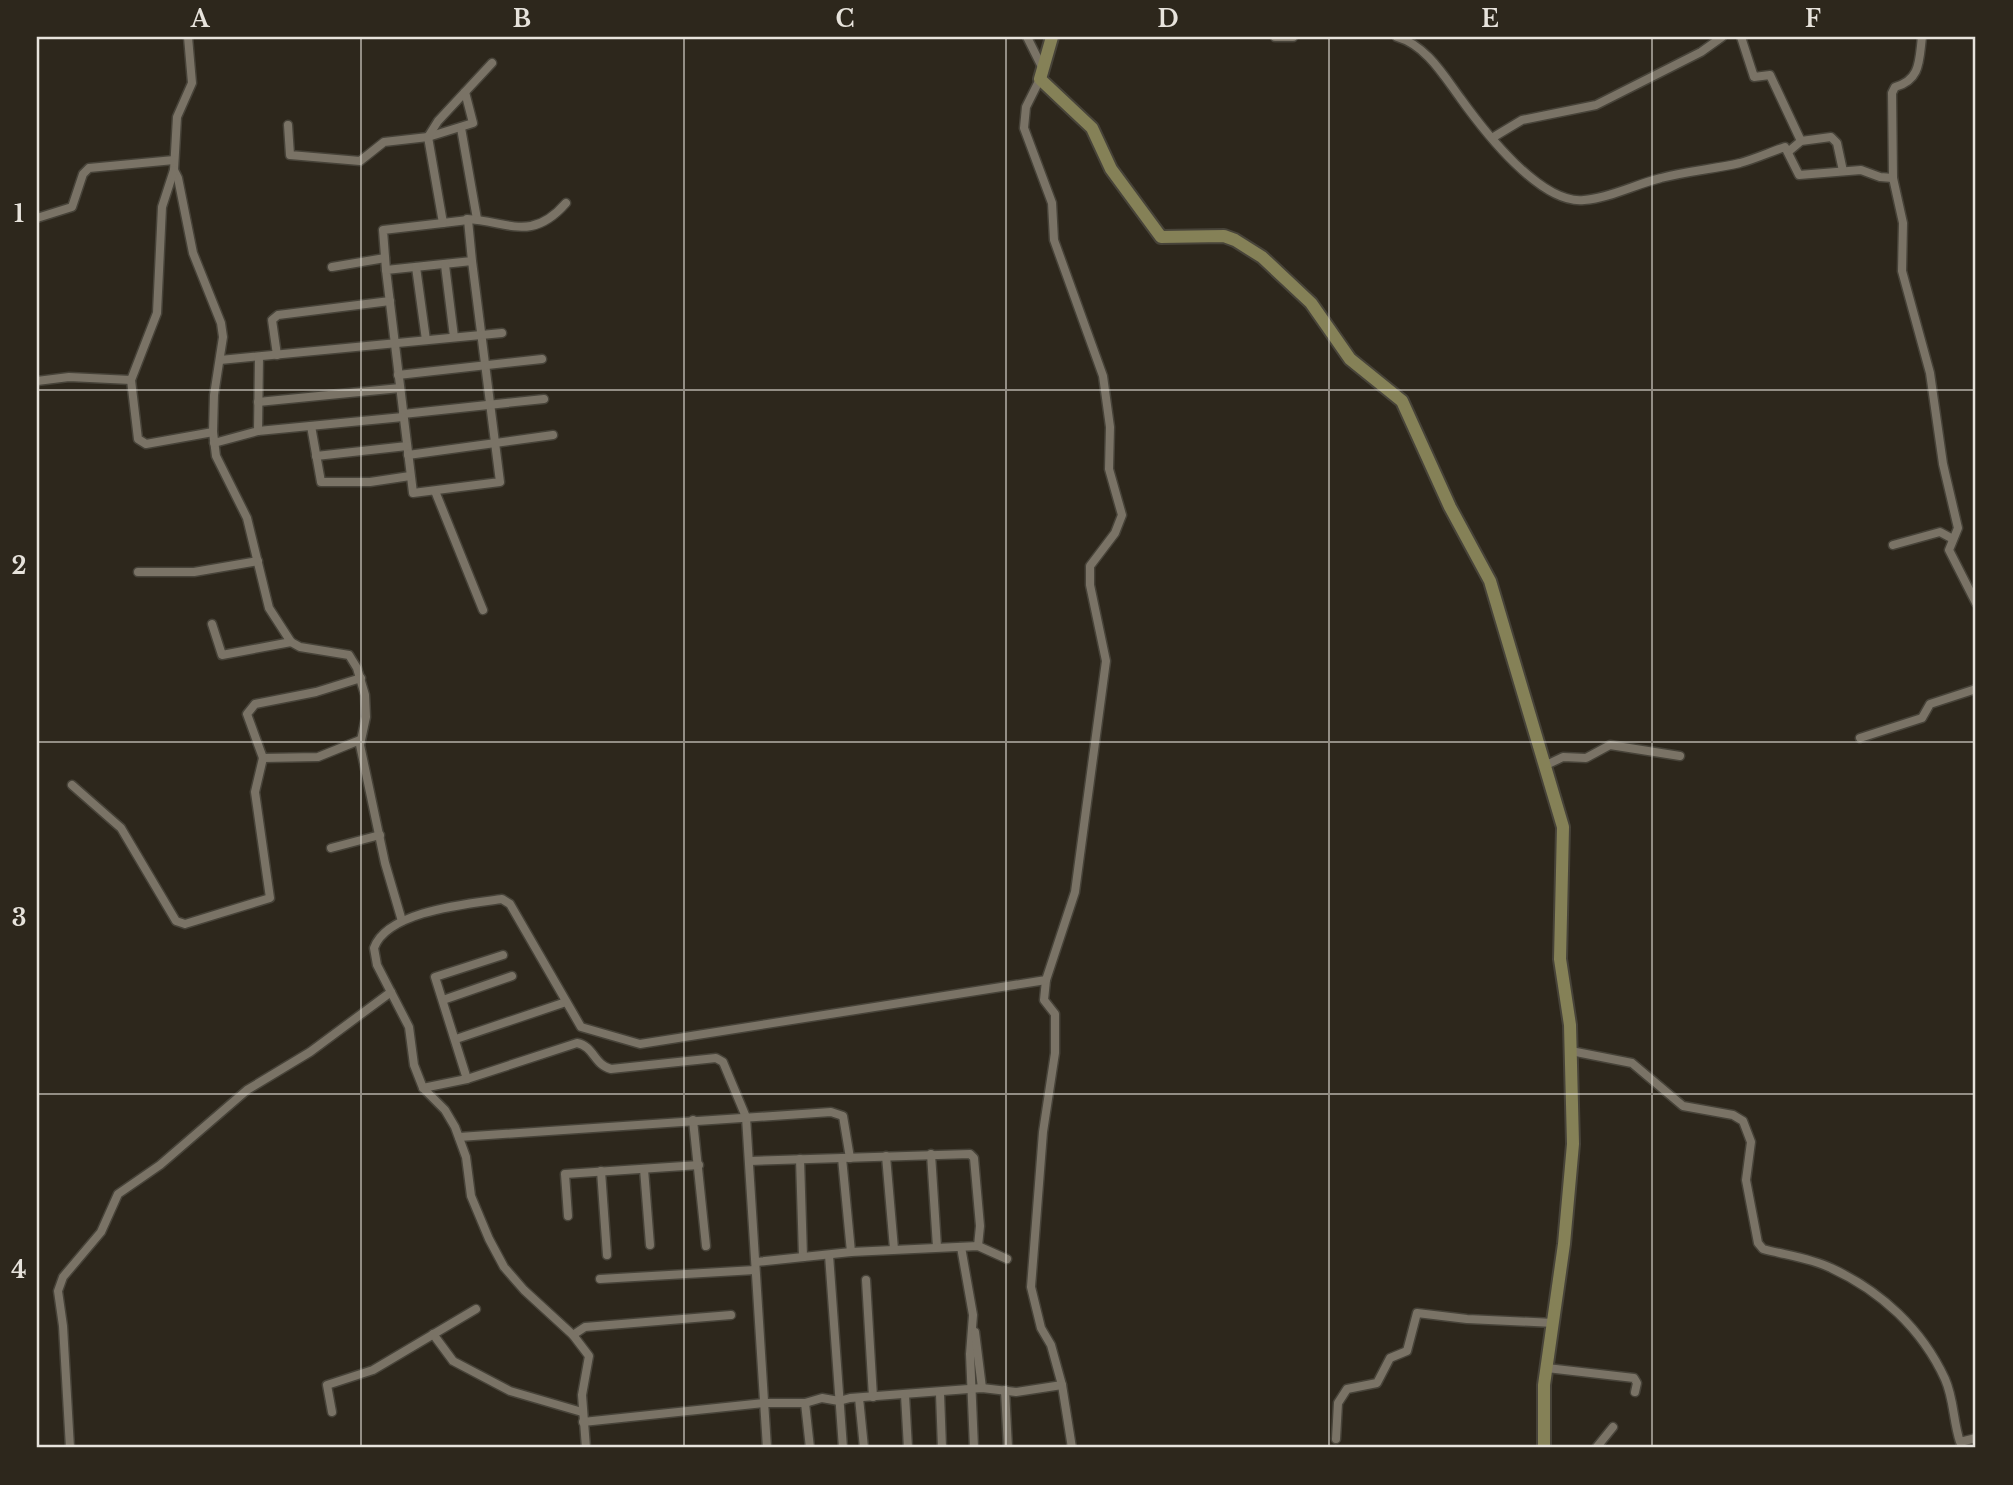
<svg xmlns="http://www.w3.org/2000/svg" width="2013" height="1485" font-family="'Libre Baskerville',serif">
<style>
.lines{fill:none;stroke-linecap:round;stroke-linejoin:round}
.street-casing{stroke:#474339;stroke-width:11}
.secondary-casing{stroke:#474339;stroke-width:16}
.street{stroke:#7a7366;stroke-width:8}
.secondary{stroke:#858157;stroke-width:12}
.grid{fill:none;stroke:#e7e3dc;stroke-width:2;stroke-opacity:0.55}
.neatline{fill:none;stroke:#e7e3dc;stroke-width:2.5}
.grid-label{font-size:23px;text-anchor:middle;font-weight:bold;fill:#e7e3dc}
</style>
<rect width="100%" height="100%" fill="#2d271c"/>
<g class="lines">
<!-- street casing -->
<g class="street-casing">
<g id="street">
<path d="M188,37L192,83L177,117L174,170L178,178L193,253L221,323L223,337L214,395L213,432L216,456L247,518L269,608L291,642L300,647L349,655L357,668L365,695L366,717L360,745L385,863L402,921"/>
<path d="M1027,37L1044,71"/>
<path d="M1275,37H1293"/>
<path d="M1397,37C1426,45 1444,76 1461,99C1484,131 1541,205 1584,200C1610,198 1636,184 1661,178C1687,171 1714,169 1740,163C1755,159 1770,152 1785,147L1799,175L1861,170L1880,177L1893,178"/>
<path d="M1741,37L1754,77L1770,75L1801,141"/>
<path d="M1922,37C1919,60 1921,80 1895,87L1892,93L1893,178L1903,223L1902,271L1930,373L1943,464L1958,528L1949,550L1976,603"/>
<path d="M288,125L290,155L360,161L384,142L428,137L473,123L465,92"/>
<path d="M461,128L477,219"/>
<path d="M1492,138L1522,120L1596,105L1701,52L1722,37"/>
<path d="M1788,152L1801,141L1831,137L1837,143L1843,171"/>
<path d="M174,170L162,207L157,313L131,380L138,439L146,444L213,432"/>
<path d="M37,218L72,207L83,174L89,168L174,160"/>
<path d="M467,219C508,221 531,243 566,203"/>
<path d="M472,261L500,482L413,493L386,270L472,261L468,220L443,223L428,137L438,121L492,63"/>
<path d="M445,265L454,337"/>
<path d="M332,267L385,258"/>
<path d="M416,267L426,340"/>
<path d="M386,270L383,230L443,223"/>
<path d="M277,355L272,320L278,315L390,301"/>
<path d="M220,360L502,333"/>
<path d="M398,375L542,359"/>
<path d="M37,381L69,377L131,380"/>
<path d="M258,402L400,388"/>
<path d="M403,414L544,399"/>
<path d="M311,426L321,482H370L410,476"/>
<path d="M258,431L403,417"/>
<path d="M214,443L258,431L259,357"/>
<path d="M408,455L553,435"/>
<path d="M316,456L407,446"/>
<path d="M435,491L483,610"/>
<path d="M1893,545L1940,532L1953,539"/>
<path d="M138,572H194L258,561"/>
<path d="M212,624L222,655L291,642"/>
<path d="M1860,738L1922,718L1930,704L1976,689"/>
<path d="M360,740L318,757L263,758L247,714L255,704L316,692L361,678"/>
<path d="M1544,766L1563,757L1586,758L1610,745L1680,756"/>
<path d="M72,785L121,828L176,921L185,924L270,898L255,792L263,758"/>
<path d="M331,848L380,835"/>
<path d="M1046,980L1044,1000L1055,1014V1053L1043,1132L1031,1287L1041,1328L1051,1345L1062,1385L1072,1448"/>
<path d="M443,1000L512,976"/>
<path d="M456,1039L566,1002"/>
<path d="M1571,1051L1632,1063L1683,1106L1733,1115L1743,1121L1751,1142L1746,1180L1758,1243L1763,1249C1785,1255 1811,1258 1831,1268C1881,1291 1922,1329 1945,1379C1954,1399 1953,1421 1960,1442L1976,1438"/>
<path d="M467,1079L435,977L503,955"/>
<path d="M423,1088L467,1079L577,1043C594,1046 594,1065 611,1069L716,1058L723,1062L746,1117L767,1448"/>
<path d="M693,1120L706,1246"/>
<path d="M459,1137L831,1112L843,1116L850,1158"/>
<path d="M931,1154L937,1247"/>
<path d="M886,1156L894,1249"/>
<path d="M842,1158L851,1252"/>
<path d="M800,1159L803,1257"/>
<path d="M750,1161L970,1154L974,1158L980,1226L978,1246"/>
<path d="M644,1169L650,1245"/>
<path d="M601,1171L607,1255"/>
<path d="M568,1216L565,1174L699,1165"/>
<path d="M961,1247L973,1315L970,1354L974,1448"/>
<path d="M829,1255L843,1448"/>
<path d="M756,1262L851,1252L978,1246L1007,1259"/>
<path d="M600,1279L755,1270"/>
<path d="M866,1280L873,1397"/>
<path d="M975,1332L982,1388"/>
<path d="M433,1334L453,1361L510,1391L582,1412"/>
<path d="M573,1335L585,1327L731,1315"/>
<path d="M1547,1368L1634,1378L1637,1383L1635,1392"/>
<path d="M1005,1390L1008,1448"/>
<path d="M940,1394L942,1448"/>
<path d="M905,1395L908,1448"/>
<path d="M859,1398L864,1448"/>
<path d="M805,1403L810,1448"/>
<path d="M332,1412L327,1385L373,1370L476,1309"/>
<path d="M583,1422L764,1403H805L822,1398L839,1401L850,1398L982,1388L1016,1392L1062,1385"/>
<path d="M1336,1439L1338,1403L1347,1389L1377,1383L1390,1358L1407,1351L1417,1313L1467,1319L1554,1323"/>
<path d="M70,1448L63,1326L58,1291L63,1277L101,1232L118,1194L160,1165L247,1090L310,1052L391,992"/>
<path d="M586,1448L582,1395L589,1356L573,1335L524,1290L504,1267L489,1239L471,1196L466,1157L455,1127L445,1110L423,1088L414,1065L409,1027L377,965L374,948C387,911 467,904 502,899L510,904L581,1027L640,1044L1046,980L1075,892L1106,661L1090,585V566L1115,533L1122,515L1109,469L1110,427L1103,376L1054,240L1052,203L1024,128L1026,107L1040,79"/>
<path d="M1596,1448L1613,1427"/>
</g>
</g>
<!-- secondary casing -->
<g class="secondary-casing">
<path id="secondary" d="M1052,37L1040,79L1092,128L1111,169L1161,237L1224,236L1235,240L1262,257L1311,303L1350,359L1402,401L1450,507L1490,581L1563,827L1560,959L1570,1025L1573,1144L1564,1244L1544,1385V1448"/>
</g>
<!-- street -->
<use href="#street" class="street"/>
<!-- secondary -->
<use href="#secondary" class="secondary"/>
</g>
<!-- grid -->
<path class="grid" d="M361,37V1448M684,37V1448M1006,37V1448M1329,37V1448M1652,37V1448M37,390H1976M37,742H1976M37,1094H1976"/>
<!-- border -->
<rect width="2013" height="1485" fill="none" stroke="#2d271c" stroke-width="77"/>
<rect x="38" y="38" width="1936" height="1408" class="neatline"/>
<g class="grid-label">
<text x="200" y="27">A</text>
<text x="522" y="27">B</text>
<text x="845" y="27">C</text>
<text x="1168" y="27">D</text>
<text x="1490" y="27">E</text>
<text x="1813" y="27">F</text>
<text x="19" y="222">1</text>
<text x="19" y="574">2</text>
<text x="19" y="926">3</text>
<text x="19" y="1278">4</text>
</g>
</svg>
